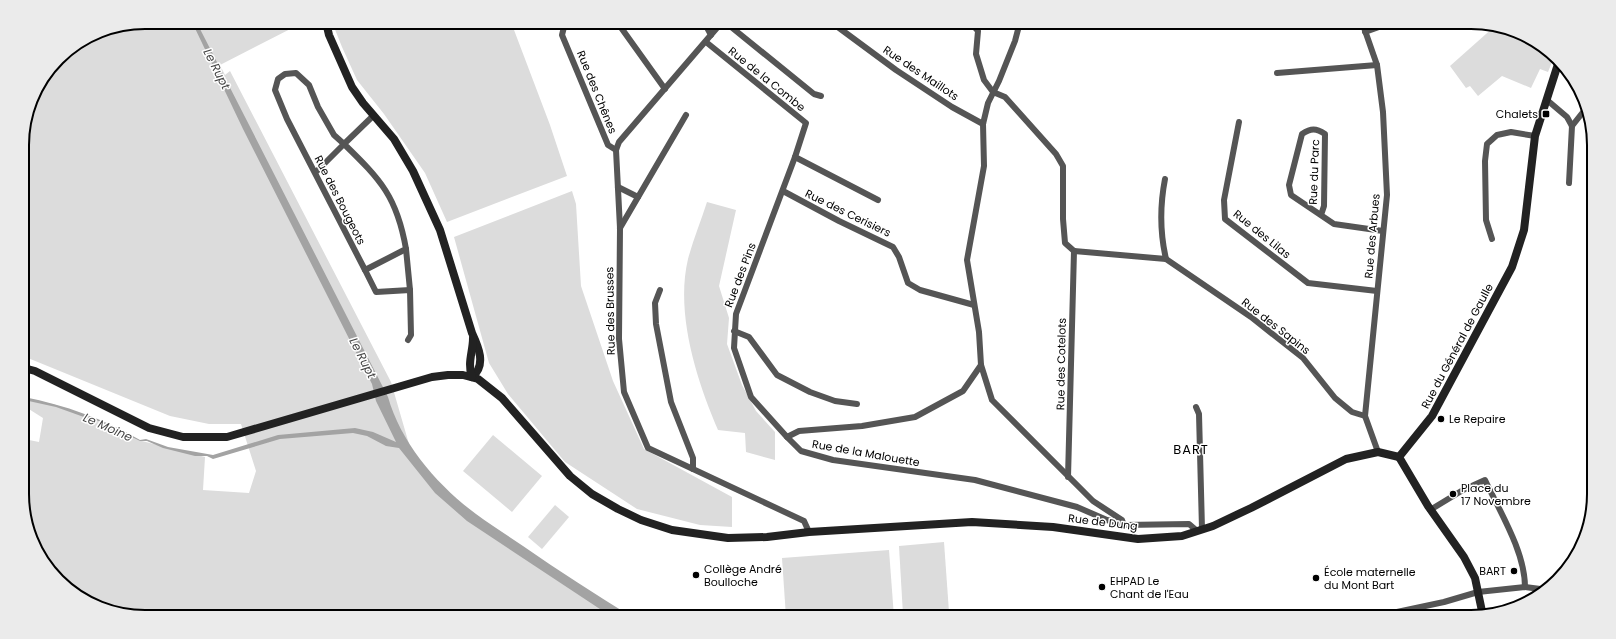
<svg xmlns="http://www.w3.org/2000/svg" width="1616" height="639" font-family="Poppins,sans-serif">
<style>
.green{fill:#dcdcdc}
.water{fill:#a3a3a3}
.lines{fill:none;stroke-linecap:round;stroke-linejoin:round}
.minor{stroke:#555;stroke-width:6}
.secondary{stroke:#222;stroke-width:8}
.poi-dot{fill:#000;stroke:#fff;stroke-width:1.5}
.labels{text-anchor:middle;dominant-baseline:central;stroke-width:3;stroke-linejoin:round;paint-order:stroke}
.street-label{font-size:11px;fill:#000;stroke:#fff}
.poi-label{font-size:11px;fill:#000;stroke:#fff;text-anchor:start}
.water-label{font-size:12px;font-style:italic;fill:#444;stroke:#fff}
.quarter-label{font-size:13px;letter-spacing:1px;fill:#000;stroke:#fff}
.rim{fill:none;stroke:#000;stroke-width:2}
</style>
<rect width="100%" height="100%" fill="#fff"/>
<!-- green -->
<g class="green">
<path d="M145,22H304L220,65L225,75L230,71L391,382L411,451L470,518L619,617H145L105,610L52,575L24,518V439L39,442L43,418L24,406V400L53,404L89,417L138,440L205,457L203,490L249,493L256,471L241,424H209L170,416L23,356L22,137L35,91L64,53L98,31Z"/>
<path d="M332,22H511L550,125L567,176L447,222L425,173L384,114L357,80L342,47Z"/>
<path d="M1495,26L1511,29L1554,57L1548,72L1540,69L1531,88L1502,76L1478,96L1470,86L1466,88L1450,66Z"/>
<path d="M572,191L576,204L581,286L613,381L644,449L732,497V527L700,525L637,509L565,462L508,394L489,363L454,237Z"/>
<path d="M707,202L736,210L719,286L729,318L727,344L742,385L756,411L775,432V460L746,452L745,433L718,430C697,381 675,314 688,259C693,240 701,221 707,202Z"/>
<path d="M493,435L542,476L512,512L463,471Z"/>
<path d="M555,505L569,517L542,549L528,537Z"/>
<path d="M944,542L949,612L903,615L899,546Z"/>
<path d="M889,550L894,617H786L782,558Z"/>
</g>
<!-- water -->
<path class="water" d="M192,22H196L199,27L388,397C401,443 437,485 476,514C491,525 507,535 523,546C559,571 595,594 632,617H612L467,521L435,493L399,448L386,446L367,436L353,433L280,439L213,459L207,456H195L163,448L147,441H140L96,420L95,421L56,407L24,400V397C65,405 104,419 140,440L146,439L168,447L213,455L278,435L355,428L373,432L396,442L376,401L372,384L243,129Z"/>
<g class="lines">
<!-- minor -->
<g class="minor">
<path d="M577,22L564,27L562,35L608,145L616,150"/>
<path d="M617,22L665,89"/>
<path d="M704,22L711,35"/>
<path d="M722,22L619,142L616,150L620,228L619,339L624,392L648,448L804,521L809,532"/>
<path d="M725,22L814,94L821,96"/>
<path d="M831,22L896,70L952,107L983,124"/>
<path d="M970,22L978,31L976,54L984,80L993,92L1005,97L1056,154L1063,166V219L1065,243L1074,251"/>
<path d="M1020,22L1015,41L999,81L988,103L983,124L984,166L967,260L979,332L981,365L963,391L915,417L862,426L799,431L787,437L801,451L833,460L975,480L1077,507L1107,520L1124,525L1189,524L1196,530"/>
<path d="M1362,22L1377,65L1383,112L1387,195L1365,416L1378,452"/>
<path d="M1121,27L1134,22"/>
<path d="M1365,32L1393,22"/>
<path d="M706,42L806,123L795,157L736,314L734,348L751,397L787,437"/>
<path d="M1277,73L1377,65"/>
<path d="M1547,100L1567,117L1572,126L1569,183"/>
<path d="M1239,122L1224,200L1225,219L1308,283L1377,291"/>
<path d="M1572,126L1587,107"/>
<path d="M795,157L878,200"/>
<path d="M316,172L344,144C381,180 397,197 406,249L365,270L287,119L275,90L278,79L285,74L296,73L309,85L318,107L334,135L344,144L374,115"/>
<path d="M1165,179C1160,205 1160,233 1166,259L1251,317L1303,358L1335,398L1352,412L1365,416"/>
<path d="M618,187L638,197"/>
<path d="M783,191L839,221L893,247L899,257L908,283L920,290L974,305"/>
<path d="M1321,215L1324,206L1325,134C1316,128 1311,128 1302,134L1289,185L1291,195L1334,224L1383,231"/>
<path d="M620,228L686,115"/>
<path d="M1492,239L1486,220L1485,161L1487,144L1497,135L1511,132L1535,136"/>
<path d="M406,249L410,290"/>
<path d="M1074,251L1166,259"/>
<path d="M365,270L376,292L410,290L411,335L408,340"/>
<path d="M660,290L655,303L656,324L671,402L693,458V469"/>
<path d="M734,331L749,337L777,375L810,392L835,401L857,404"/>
<path d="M981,365L992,400L1093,501L1122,520L1124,525"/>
<path d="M1196,407L1199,414L1202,529"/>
<path d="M1068,477L1074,251"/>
<path d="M1430,510L1463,490L1485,480C1500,512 1525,552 1525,587"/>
<path d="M1391,617L1397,612L1444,602L1478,592L1525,587L1548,590"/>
</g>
<!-- secondary -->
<g class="secondary">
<path d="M326,22L329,35L352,87L363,103L394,139L413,171L440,230L472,333C478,346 487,365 472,377"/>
<path d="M24,368L35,371L149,428L183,437H227L432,377L448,375H463L478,379L502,398L570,476L592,494L618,509L641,520L672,530L728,538L767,537L809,532L972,522L1053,527L1138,539L1182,536L1213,526L1251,508L1346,459L1378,452L1399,457"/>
<path d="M472,377C467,363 473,352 473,338"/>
<path d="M1483,616L1475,578L1464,557L1428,506L1399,457L1432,416L1512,267L1524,230L1535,136L1559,61"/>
</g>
</g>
<!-- markers -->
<g class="poi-dot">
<rect x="1542" y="110" width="8" height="8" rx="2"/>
<circle cx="1441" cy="419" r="4"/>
<circle cx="1453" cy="494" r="4"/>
<circle cx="1514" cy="571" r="4"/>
<circle cx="696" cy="575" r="4"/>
<circle cx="1316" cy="578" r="4"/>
<circle cx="1102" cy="587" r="4"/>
</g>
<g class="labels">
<!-- street labels -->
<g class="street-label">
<text transform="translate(921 73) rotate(34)">Rue des Maillots</text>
<text transform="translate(767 79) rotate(39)">Rue de la Combe</text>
<text transform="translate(597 92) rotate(68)">Rue des Chênes</text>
<text transform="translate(1314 172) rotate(-88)">Rue du Parc</text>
<text transform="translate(340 200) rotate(63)">Rue des Bougeots</text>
<text transform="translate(848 213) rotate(26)">Rue des Cerisiers</text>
<text transform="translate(1262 234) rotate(39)">Rue des Lilas</text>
<text transform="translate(1372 236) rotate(-85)">Rue des Arbues</text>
<text transform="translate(740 275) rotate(-69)">Rue des Pins</text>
<text transform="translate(610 311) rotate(-91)">Rue des Brusses</text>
<text transform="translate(1276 326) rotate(38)">Rue des Sapins</text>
<text transform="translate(1457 346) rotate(-62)">Rue du Général de Gaulle</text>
<text transform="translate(1061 364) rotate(-89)">Rue des Cotelots</text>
<text transform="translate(866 453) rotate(10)">Rue de la Malouette</text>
<text transform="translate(1103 522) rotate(7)">Rue de Dung</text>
</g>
<!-- poi labels -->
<g class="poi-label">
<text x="1538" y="114" text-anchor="end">Chalets</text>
<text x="1449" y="419">Le Repaire</text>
<text x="1461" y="488">Place du<tspan x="1461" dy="13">17 Novembre</tspan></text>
<text x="704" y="569">Collège André<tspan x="704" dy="13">Boulloche</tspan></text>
<text x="1506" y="571" text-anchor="end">BART</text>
<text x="1324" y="572">École maternelle<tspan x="1324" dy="13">du Mont Bart</tspan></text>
<text x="1110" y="581">EHPAD Le<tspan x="1110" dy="13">Chant de l'Eau</tspan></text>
</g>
<!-- water labels -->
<g class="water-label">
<text transform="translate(217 69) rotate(63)">Le Rupt</text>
<text transform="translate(363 358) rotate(63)">Le Rupt</text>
<text transform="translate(108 427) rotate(24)">Le Moine</text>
</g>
<!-- quarter labels -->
<g class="quarter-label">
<text x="1191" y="449">BART</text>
</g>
</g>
<!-- crop -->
<path d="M0 0H1616V639H0ZM145 29H1471A116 116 0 0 1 1587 145V494A116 116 0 0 1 1471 610H145A116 116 0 0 1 29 494V145A116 116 0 0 1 145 29Z" fill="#ebebeb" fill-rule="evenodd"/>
<path class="rim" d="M145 29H1471A116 116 0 0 1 1587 145V494A116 116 0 0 1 1471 610H145A116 116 0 0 1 29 494V145A116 116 0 0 1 145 29Z"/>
</svg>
